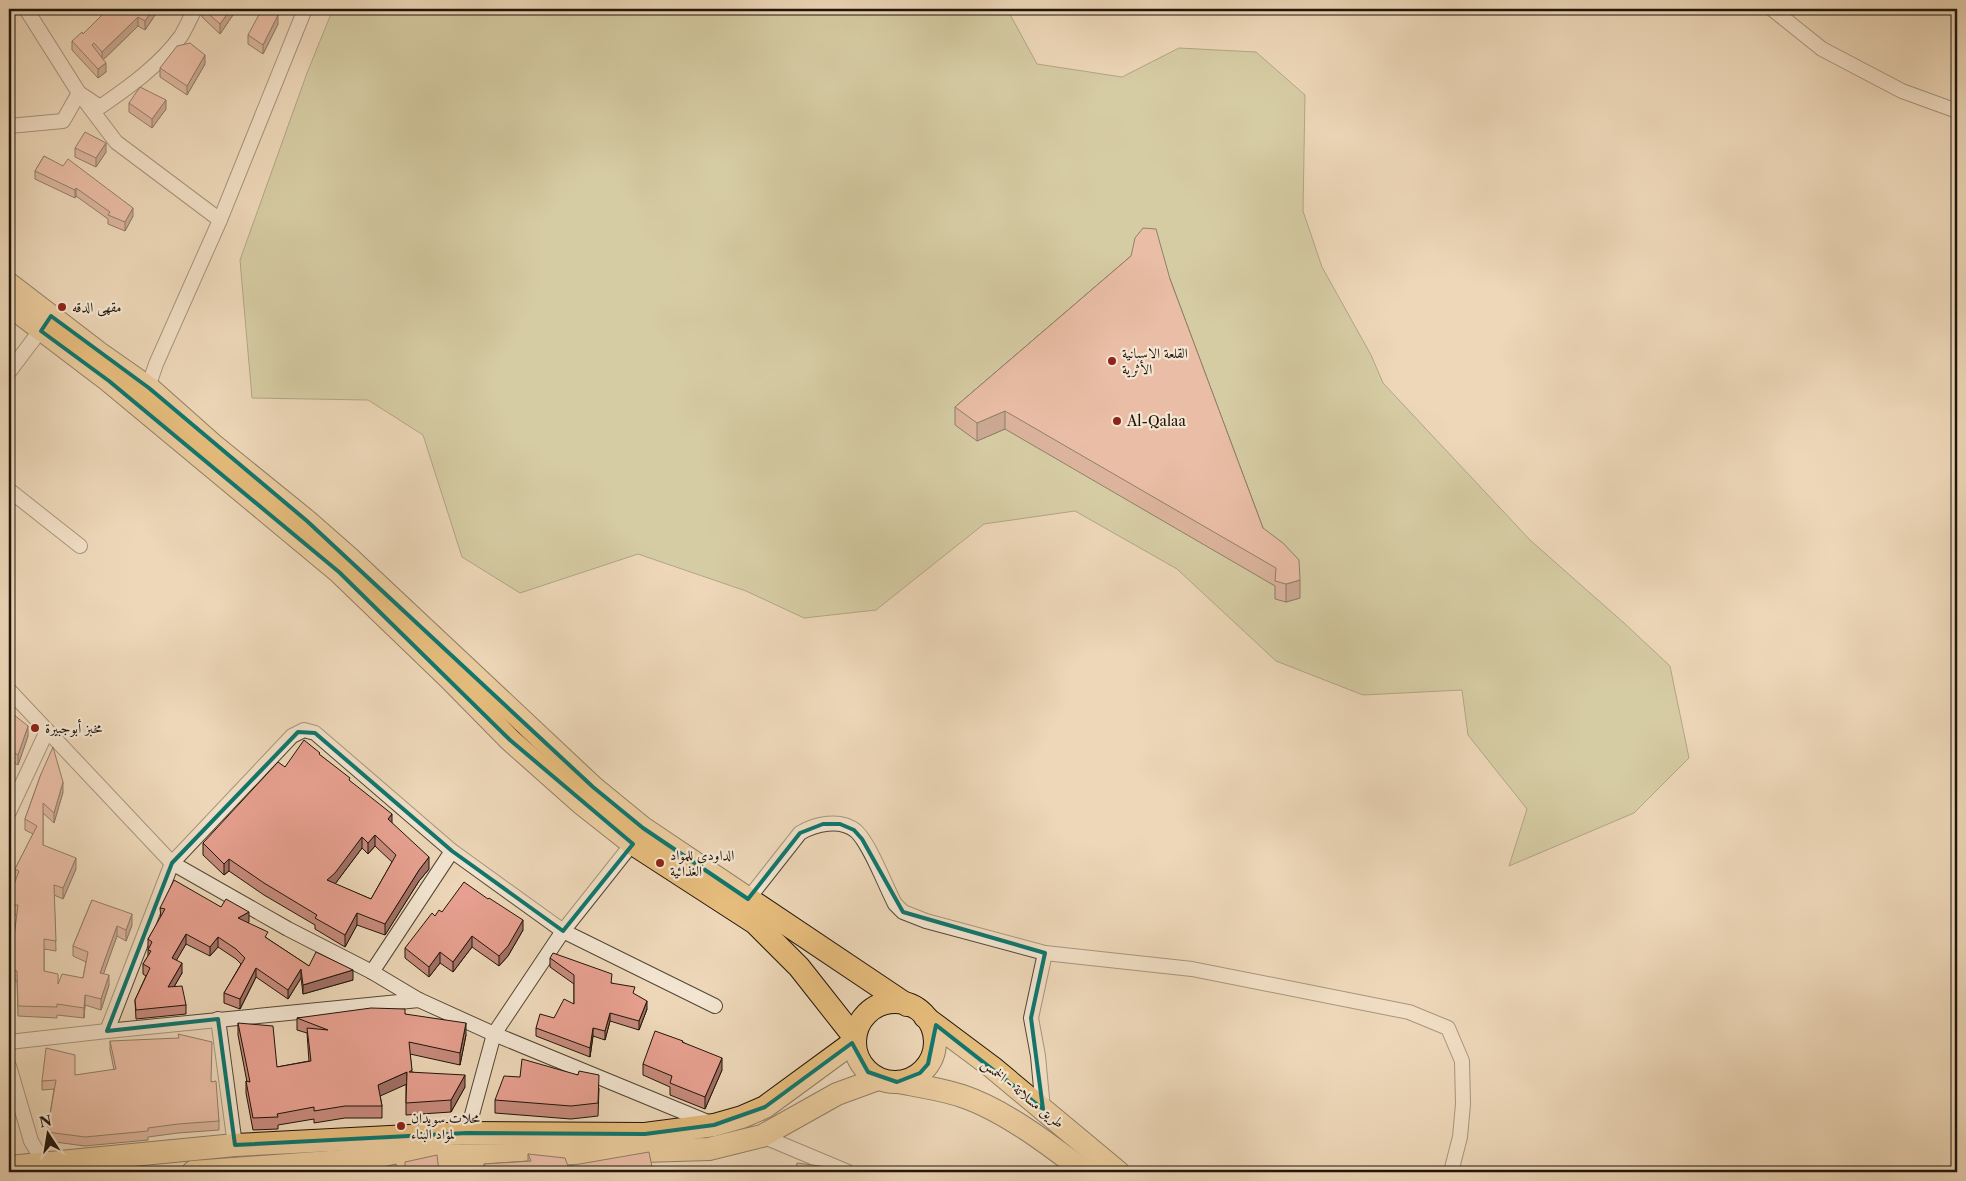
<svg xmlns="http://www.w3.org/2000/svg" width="1966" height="1181" font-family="'Libre Caslon Text',Amiri,serif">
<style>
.green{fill:#babe8d;stroke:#6c6a4c}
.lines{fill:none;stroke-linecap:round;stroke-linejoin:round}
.minor-casing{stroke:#524636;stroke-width:16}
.primary-casing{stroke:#1f150a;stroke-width:24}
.trunk-casing{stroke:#1f150a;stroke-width:24}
.minor{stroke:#f3e5d1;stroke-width:14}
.primary{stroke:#e6bc7c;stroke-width:22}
.trunk{stroke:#e6bc7c;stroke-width:22}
.wall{fill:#c78a7c;stroke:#1f150a;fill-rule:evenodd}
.shaded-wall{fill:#a27065;stroke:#1f150a}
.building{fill:#e7a090;stroke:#1f150a;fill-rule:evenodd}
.marked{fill:none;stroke:#0f766e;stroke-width:4;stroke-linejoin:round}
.poi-dot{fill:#8f2418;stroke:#f3e5d1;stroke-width:2}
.labels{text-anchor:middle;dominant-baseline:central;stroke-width:4.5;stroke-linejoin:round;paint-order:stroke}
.poi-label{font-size:14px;fill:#1f150a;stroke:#f3e5d1;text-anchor:start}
.street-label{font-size:14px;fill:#1f150a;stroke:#f3e5d1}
</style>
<rect width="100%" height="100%" fill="#edd7b8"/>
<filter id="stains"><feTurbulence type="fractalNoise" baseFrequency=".004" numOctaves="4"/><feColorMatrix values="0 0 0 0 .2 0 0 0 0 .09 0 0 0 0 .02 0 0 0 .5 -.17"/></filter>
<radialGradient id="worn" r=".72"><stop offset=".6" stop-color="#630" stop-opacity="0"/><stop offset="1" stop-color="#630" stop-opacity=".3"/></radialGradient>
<!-- green -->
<path class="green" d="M333,9H1007L1037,64L1122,77L1179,48L1256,52L1305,95L1303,211L1322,267L1371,355L1383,383L1530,540L1624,623L1670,666L1689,758L1634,813L1509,866L1527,809L1468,735L1462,690L1363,695L1276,661L1177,569L1075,511L984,524L876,610L804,618L746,591L638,554L520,593L462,557L423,435L368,400L252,398L240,260L307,73Z"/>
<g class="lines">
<!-- minor casing -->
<g class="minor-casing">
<g id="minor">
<path d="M26,9L79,93L116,142L220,220"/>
<path d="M1772,9L1822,49L1902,91L1957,111"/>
<path d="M9,126L63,121L79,93L100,107C129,87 160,65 181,36C186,28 190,18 195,9"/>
<path d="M9,372L46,323"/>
<path d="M146,393L156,364L220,220L305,9"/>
<path d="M9,490L80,546"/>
<path d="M9,690L172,863L288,929L372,972L419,1000L494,1034L710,1123"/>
<path d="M9,812L47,731"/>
<path d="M748,899L800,833C815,824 840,818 856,831C870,844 885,885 895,904L903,912L926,921L1045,953L1192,969L1409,1012L1448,1028L1462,1061L1463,1104L1460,1137L1451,1172"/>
<path d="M372,972L452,851"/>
<path d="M218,1019L235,1145"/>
<path d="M107,1031L172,863L292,736L304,730L315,733L452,851L563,931L715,1006"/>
<path d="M9,1042L107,1031L419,1000"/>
<path d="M9,1066L31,1141L47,1168"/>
<path d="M1043,1109L1038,1056L1031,1018L1045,953"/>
<path d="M467,1133L494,1034L563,931L636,839"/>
<path d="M762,1136L848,1172"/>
<path d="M468,1156L473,1172"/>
</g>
</g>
<!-- primary casing -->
<g class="primary-casing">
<g id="primary">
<path d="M9,1167L235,1145L467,1133L645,1134L714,1125L742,1117L765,1107L855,1041"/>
<path d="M193,1172L412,1156L512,1155L709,1149L762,1136L837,1094L878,1079"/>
</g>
</g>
<!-- trunk casing -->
<g class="trunk-casing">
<g id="trunk">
<path d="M9,284L99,353L149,388L212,444L307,521L348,557L593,787L643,828L907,1005"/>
<path d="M9,305L109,381L339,572L449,678L510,740L581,803L633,844L755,923L799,967L855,1038"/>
<circle cx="895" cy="1042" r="40"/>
<path d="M925,1017L992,1067L1118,1172"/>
<path d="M898,1082C919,1086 941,1089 962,1096C1004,1110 1050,1145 1085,1172"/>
</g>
</g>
<!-- minor -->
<use href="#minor" class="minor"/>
<!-- primary -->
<use href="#primary" class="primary"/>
<!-- trunk -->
<use href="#trunk" class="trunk"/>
</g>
<!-- wall -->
<g class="wall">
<path d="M159,9L145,30L138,26L103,60L106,72L98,78L72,50V41L83,34Z"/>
<path d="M202,9H237L220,34L202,17Z"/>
<path d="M278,24L263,54L248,44V35Z"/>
<path d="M205,64L187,95L160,77V68Z"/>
<path d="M129,103L166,109L152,128L129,112Z"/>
<path d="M75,148L106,152L96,167L75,157Z"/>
<path d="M44,156L133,216L125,231L108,224V219L76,196L75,198L35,179V171Z"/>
<path d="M1131,256L1170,279L1263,528L1300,598L1286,602L1275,599V586L1005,429L977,441L955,425V407Z"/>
<path d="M9,711L28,736L18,765L9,760Z"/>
<path d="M320,755L350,781L392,823L429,869L419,881L385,935L357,925L345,947L315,929V925L264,895L229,871L224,875L203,855V843L285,767ZM375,846L392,862L371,899L335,884L362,848L368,854Z"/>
<path d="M41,774L63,792L54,823L43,813V845L76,869L63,899L54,895L56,951L44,949V971L58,984L83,978L86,962L73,956V946L92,900L132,925L126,941L117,936L103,974L109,985L101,1010L85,1005L84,1018L57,1015V1018L18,1016L17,981L12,980L11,971H9V945H13L17,915H9V898L16,880L15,879V869L33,834L25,830V819Z"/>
<path d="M221,907L249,922L248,923L268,939L309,966L353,980L303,994L301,978L288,999L256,977L240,1009L224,1003V993L241,964L236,959L218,947L210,956L186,944L176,960L182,973L174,987L186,1005V1014L136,1019L135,1000L146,976L143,974V964L148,956V939L161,918L160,908Z"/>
<path d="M442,912L523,930L508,956L499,966L472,947L453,972L440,963L429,977L405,958V948Z"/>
<path d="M550,958L612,983L635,995L647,1009L639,1030L610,1021L605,1040L593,1036L590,1057L536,1036V1028L554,1018L574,1004V984L550,967Z"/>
<path d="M405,1014L466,1035L460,1065L410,1054L412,1072L465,1087L451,1112L406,1115V1084L380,1095L382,1106V1118H345L314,1123V1119L278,1125V1129L253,1130L246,1093V1081L247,1082L238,1035V1023L277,1067L309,1061L307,1033L297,1030V1018Z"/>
<path d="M110,1041L211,1082L219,1121V1130L178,1133L148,1137V1140L85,1146L47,1141V1132L54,1089L42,1090V1081L114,1070L110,1050Z"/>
<path d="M683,1042L722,1070L705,1109L670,1095V1087L643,1075V1064Z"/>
<path d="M578,1075L599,1088L598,1116L571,1119L495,1113V1100L520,1077Z"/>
<path d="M528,1154L568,1166L653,1172H484V1164L528,1161Z"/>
</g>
<!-- shaded-wall -->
<g class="shaded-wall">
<path d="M153,9H159L145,30V21Z"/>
<path d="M231,9H237L220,34V24Z"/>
<path d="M278,15V24L263,54V45Z"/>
<path d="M138,17V26L102,61V52Z"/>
<path d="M205,55V64L187,95V86Z"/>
<path d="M106,63V72L98,78V69Z"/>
<path d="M166,100V109L152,128V119Z"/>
<path d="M106,143V152L96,167V158Z"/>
<path d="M76,188V196L75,198V190Z"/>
<path d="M133,208V216L125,231V222Z"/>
<path d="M1005,411V429L977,441V423Z"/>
<path d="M1300,580V598L1286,602V584Z"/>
<path d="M28,726V736L18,765V755Z"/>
<path d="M63,782V792L54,823V813Z"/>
<path d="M392,814V826L388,819Z"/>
<path d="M375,835V846L368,854V843Z"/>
<path d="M362,837V848L335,884L327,880Z"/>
<path d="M429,857V869L419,881L385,935V924L419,870Z"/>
<path d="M76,858V869L63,899V888Z"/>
<path d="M229,859V871L224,875V864Z"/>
<path d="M249,912V922L238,928V918Z"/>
<path d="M357,913V925L345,947V935Z"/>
<path d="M132,914V925L126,941V930Z"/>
<path d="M523,920V930L508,956L499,966V956Z"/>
<path d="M117,926V936L100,984V973Z"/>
<path d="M186,934V944L172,968V958Z"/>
<path d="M472,936V947L453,972V962Z"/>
<path d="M218,937V947L210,956V947Z"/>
<path d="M440,952V963L429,977V967Z"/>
<path d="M182,963V973L168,997V987Z"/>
<path d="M256,968V977L240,1009V999Z"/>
<path d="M301,969V978L288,999V990Z"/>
<path d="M353,970V980L303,994V985Z"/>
<path d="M109,975V985L101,1010V999Z"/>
<path d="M85,995V1005L84,1018V1008Z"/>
<path d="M647,1001V1009L639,1030V1021Z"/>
<path d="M610,1013V1021L605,1040V1031Z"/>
<path d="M466,1023V1035L460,1065V1053Z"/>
<path d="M593,1028V1036L590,1057V1048Z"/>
<path d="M722,1058V1070L705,1109V1097Z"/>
<path d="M407,1072V1084L378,1097V1085Z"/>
<path d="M465,1075V1087L451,1112V1100Z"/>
</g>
<!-- building -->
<g class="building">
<path d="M108,9H153L145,21L138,17L102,52L94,43L92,45L106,63L98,69L72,41L82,32L83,34Z"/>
<path d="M203,9H231L220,24Z"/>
<path d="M262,9H268L278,15L263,45L248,35Z"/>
<path d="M190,43L205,55L187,86L160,68L177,46Z"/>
<path d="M140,87L166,100L152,119L129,103Z"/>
<path d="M85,132L106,143L96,158L75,148Z"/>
<path d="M44,156L63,166L68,159L133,208L125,222L108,215L110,212L76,188L75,190L35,171Z"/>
<path d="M1143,228L1156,229L1170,279L1263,528L1283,543L1299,560L1300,580L1286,584L1275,581L1276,568L1005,411L977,423L955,407L1131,256L1135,238Z"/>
<path d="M9,711L28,726L18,755L9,750Z"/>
<path d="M304,740L320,753L319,754L350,778L349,780L392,814L388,819L429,857L419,870L385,924L357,913L345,935L315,918L317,915L264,883L229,859L224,864L203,843L278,762L285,767ZM375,835L396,855L371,899L327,880L335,873L362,837L368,843Z"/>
<path d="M53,747L63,782L54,813L43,803V845L76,858L63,888L54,885L56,941L44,939V971L58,974V984L62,974L83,978L88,952L73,946L92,900L132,914L126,930L117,926L100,973L109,975L101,999L85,995L84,1008L57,1004V1007L18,1006L17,971L12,970L11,960H9V945H13L18,905H9V898L19,871L15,869L37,826L25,819L41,774Z"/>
<path d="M174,880L221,907L226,899L249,912L238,918L268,932L265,937L309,966L316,952L353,970L303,985L301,969L288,990L256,968L240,999L224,993L245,958L236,949L218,937L210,947L186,934L172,958L182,963L168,987L182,986L186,1005L136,1010L135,1000L150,968L143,964L151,951L148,950L152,942L148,939L165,909L160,908Z"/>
<path d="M464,882L488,899L489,898L523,920L508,946L499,956L472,936L453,962L440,952L429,967L405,948L432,913L435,916L439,910L442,912Z"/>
<path d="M553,953L612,974L611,983L635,987L633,993L647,1001L639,1021L610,1013L605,1031L593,1028L590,1048L536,1028L540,1014L554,1018L564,999L574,1004V975L550,958Z"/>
<path d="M371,1008L405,1009V1014L466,1023L460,1053L409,1042L412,1070L409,1072L465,1075L451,1100L406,1103L407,1072L378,1085L382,1106H345L314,1111V1107L277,1114L278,1117L253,1118L246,1081L250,1082L238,1023L273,1026L277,1067L311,1061L307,1028L328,1030L297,1018Z"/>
<path d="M655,1031L683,1041L682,1042L722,1058L705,1097L670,1083L672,1076L643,1064Z"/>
<path d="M178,1034L212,1042L211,1082L216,1081L219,1121L178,1124L148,1128V1131L85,1137L47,1132L56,1080L42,1081L46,1048L75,1055V1075L116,1069L110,1041L179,1038Z"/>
<path d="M522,1059L578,1075L579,1071L599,1075L598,1103L571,1106L495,1100L504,1076L520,1077Z"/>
<path d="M649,1152L653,1172H486L484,1164L531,1161L528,1154L565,1158L568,1166Z"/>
<path d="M437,1155L439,1172H405V1162Z"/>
<path d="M797,1163L843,1169L842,1172H796Z"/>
<path d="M396,1164L398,1172H313V1170L370,1167V1170Z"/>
</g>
<!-- marked area -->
<path d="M0 0H1966V1181H0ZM51,316L149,388L307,521L593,787L643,828L748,899L800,833L823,824H840L854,830L862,839L903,912L1045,953L1031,1018L1043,1109L936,1025L928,1064L920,1073L897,1082L868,1072L852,1043L765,1107L714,1125L645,1134L467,1133L235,1145L218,1019L107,1031L172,863L298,732L315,733L452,851L563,931L633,844L510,740L339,572L109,381L41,331Z" fill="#edd7b8" fill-opacity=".55" fill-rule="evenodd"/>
<path class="marked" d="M51,316L149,388L307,521L593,787L643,828L748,899L800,833L823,824H840L854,830L862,839L903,912L1045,953L1031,1018L1043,1109L936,1025L928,1064L920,1073L897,1082L868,1072L852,1043L765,1107L714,1125L645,1134L467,1133L235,1145L218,1019L107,1031L172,863L298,732L315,733L452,851L563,931L633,844L510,740L339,572L109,381L41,331Z"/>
<!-- markers -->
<g class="poi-dot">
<circle cx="62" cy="307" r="5"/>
<circle cx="1112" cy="361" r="5"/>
<circle cx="1117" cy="421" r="5"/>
<circle cx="35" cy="728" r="5"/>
<circle cx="660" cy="863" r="5"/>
<circle cx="401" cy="1126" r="5"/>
</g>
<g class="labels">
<!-- poi labels -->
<g class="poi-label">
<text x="72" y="307">مقهى الدقه</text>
<text x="1122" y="353">القلعة الاسبانية<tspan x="1122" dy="16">الأثرية</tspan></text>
<text x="1127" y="421">Al-Qalaa</text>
<text x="45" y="728">مخبز أبوجبيرة</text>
<text x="670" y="855">الداودي للمواد<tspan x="670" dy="16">الغذائية</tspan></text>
<text x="411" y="1118">محلات سويدان<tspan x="411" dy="16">لمواد البناء</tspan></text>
</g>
<!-- street labels -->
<g class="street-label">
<text transform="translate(1023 1093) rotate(39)">طريق مسلاتة - الخمس</text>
</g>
</g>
<!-- margin -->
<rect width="1966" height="1181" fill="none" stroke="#edd7b8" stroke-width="30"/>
<rect x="10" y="10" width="1946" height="1161" fill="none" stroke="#1f150a" stroke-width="2.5"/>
<rect x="15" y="15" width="1936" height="1151" fill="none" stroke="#1f150a"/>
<!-- north arrow -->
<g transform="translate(48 1134) rotate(348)" stroke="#f3e5d1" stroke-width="4" paint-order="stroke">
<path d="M0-4L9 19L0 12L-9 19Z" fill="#1f150a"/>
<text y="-8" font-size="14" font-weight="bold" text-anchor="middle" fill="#1f150a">N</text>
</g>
<rect width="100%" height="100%" filter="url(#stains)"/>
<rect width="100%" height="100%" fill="url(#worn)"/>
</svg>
